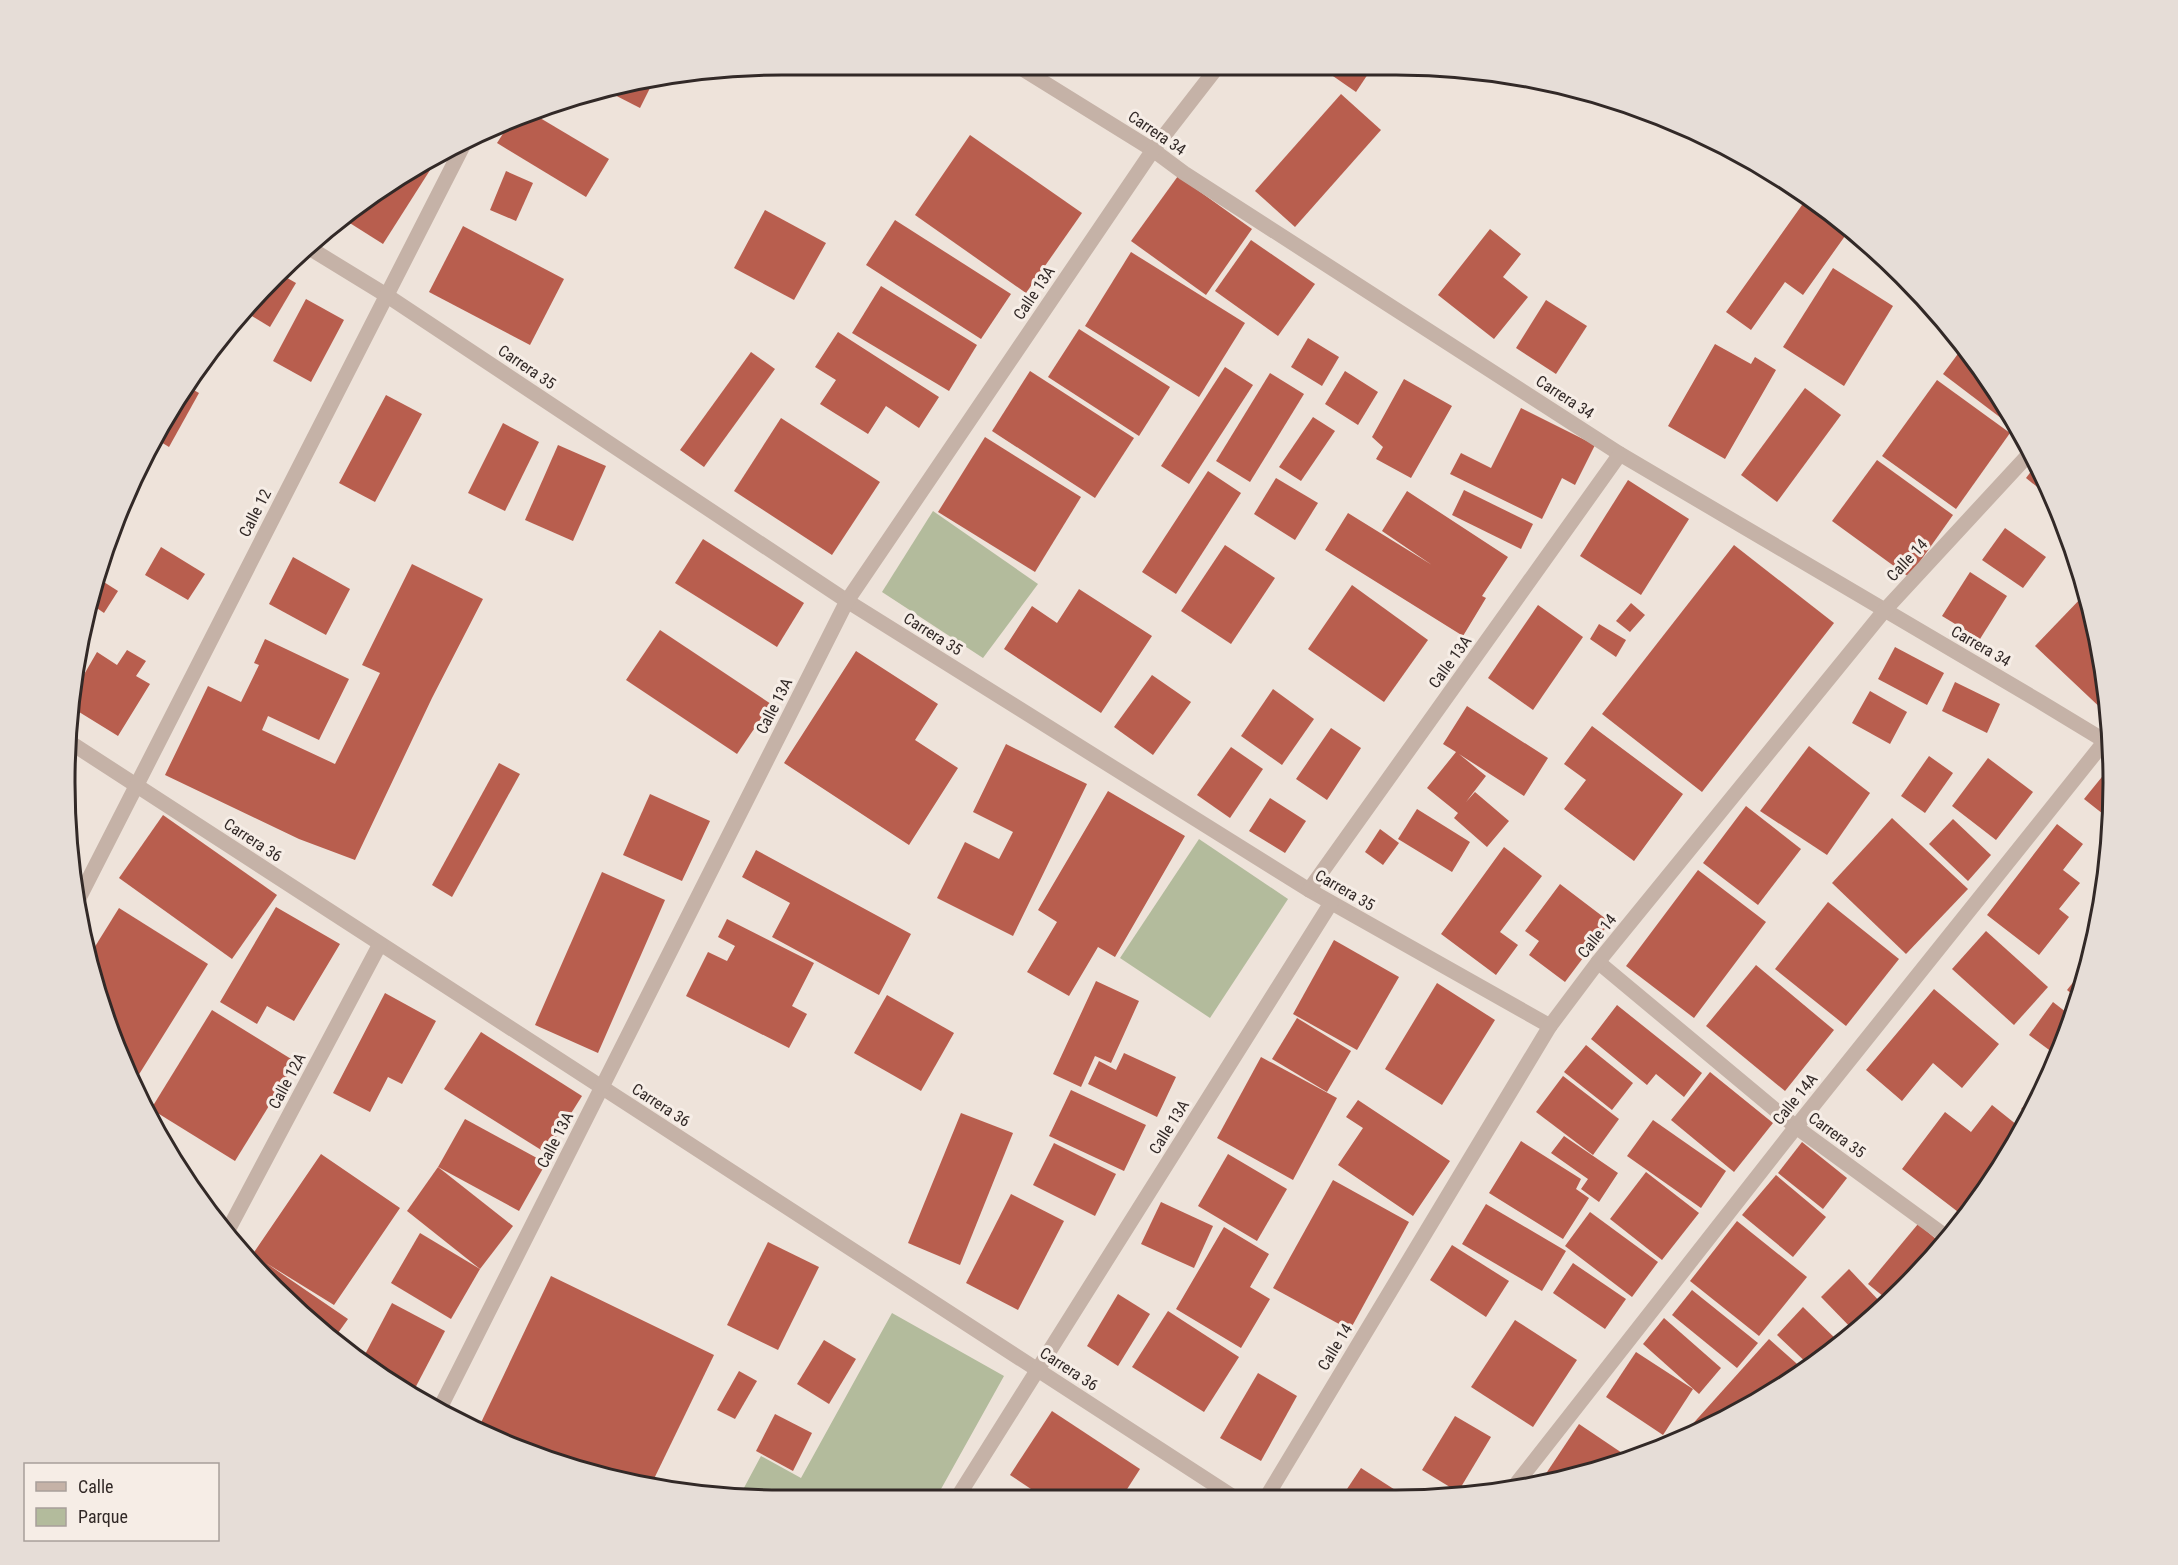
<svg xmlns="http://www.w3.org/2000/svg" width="2178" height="1565" font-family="'Roboto Condensed',sans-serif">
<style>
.green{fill:#b3bb9c}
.building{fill:#b85e4e}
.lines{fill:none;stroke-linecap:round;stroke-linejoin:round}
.minor{stroke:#c5b2a7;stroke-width:15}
.labels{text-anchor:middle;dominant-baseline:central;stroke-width:6;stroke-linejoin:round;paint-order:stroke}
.street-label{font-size:16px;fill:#322927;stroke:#f6ede6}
.rim{fill:none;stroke:#322927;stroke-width:3}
</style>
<rect width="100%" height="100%" fill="#eee3da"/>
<!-- green -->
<g class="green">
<path d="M933,511L1038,584L983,658L882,592Z"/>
<path d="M1199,839L1288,899L1210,1018L1120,958Z"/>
<path d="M892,1313L1004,1376L936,1498L738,1499L761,1456L801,1478Z"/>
</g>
<!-- building -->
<g class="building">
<path d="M1317,65H1374L1356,92Z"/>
<path d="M653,82L640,108L601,88L617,86Z"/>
<path d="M1341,94L1381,130L1295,227L1255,191Z"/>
<path d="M530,112L609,159L586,197L497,143L513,118Z"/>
<path d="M970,135L1082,213L1026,293L915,215Z"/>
<path d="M426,163L432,167L383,244L345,220L384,185Z"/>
<path d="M506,171L533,183L516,221L490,210Z"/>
<path d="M1178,176L1252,229L1206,295L1131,241Z"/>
<path d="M1807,198L1850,229L1803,295L1785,282L1751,330L1726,312Z"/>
<path d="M765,210L826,243L794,300L734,268Z"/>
<path d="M895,220L1011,294L981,339L866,265Z"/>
<path d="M463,226L564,279L530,345L429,292Z"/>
<path d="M1490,229L1521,254L1503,277L1528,297L1494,339L1438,295Z"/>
<path d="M1251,240L1315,284L1278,336L1215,291Z"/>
<path d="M1131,252L1245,323L1199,397L1085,326Z"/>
<path d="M1833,268L1893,306L1844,386L1783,347Z"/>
<path d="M282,275L296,283L270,327L242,310Z"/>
<path d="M881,286L977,345L949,391L852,333Z"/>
<path d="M306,299L344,320L311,382L273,361Z"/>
<path d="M1546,300L1587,326L1556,374L1516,348Z"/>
<path d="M1079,329L1170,387L1139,436L1048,377Z"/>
<path d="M838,332L939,397L919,428L886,406L868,434L820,404L836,380L815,367Z"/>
<path d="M1308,338L1339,357L1322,386L1291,367Z"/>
<path d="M1715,344L1751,364L1755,357L1776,370L1725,459L1668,426Z"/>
<path d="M1963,347L2017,424L2022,434L1943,374Z"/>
<path d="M751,352L775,369L704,467L680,450Z"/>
<path d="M1225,367L1253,385L1189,484L1161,466Z"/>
<path d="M1030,371L1134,438L1095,498L992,431Z"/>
<path d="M1345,371L1378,392L1358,425L1325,404Z"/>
<path d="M1270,373L1304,394L1250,482L1216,461Z"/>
<path d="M1404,379L1452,406L1411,478L1376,459L1383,447L1372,437Z"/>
<path d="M1937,380L2010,433L1956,509L1882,456Z"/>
<path d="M190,388L199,393L169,447L156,439Z"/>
<path d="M1805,388L1841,415L1777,502L1741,475Z"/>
<path d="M386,395L422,414L375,502L339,483Z"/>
<path d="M1521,408L1595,445L1575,485L1562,478L1542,519L1450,474L1461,453L1491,468Z"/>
<path d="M1313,417L1335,431L1301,481L1279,467Z"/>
<path d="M781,418L880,482L832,555L734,491Z"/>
<path d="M503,423L539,442L505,511L468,493Z"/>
<path d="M985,437L1081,497L1035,572L938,512Z"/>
<path d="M558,445L606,466L573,541L525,520Z"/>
<path d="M1877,460L1953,515L1909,577L1832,521Z"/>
<path d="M2036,465L2051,498L2026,478Z"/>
<path d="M1208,471L1241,493L1176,594L1142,572Z"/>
<path d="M1276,478L1318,503L1295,540L1254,514Z"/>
<path d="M1628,480L1689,519L1641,595L1580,556Z"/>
<path d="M1464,490L1533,524L1521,549L1452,515Z"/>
<path d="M1407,491L1508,557L1482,596L1486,598L1463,636L1325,550L1348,513L1432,565L1382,531Z"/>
<path d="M2005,528L2046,557L2023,588L1982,560Z"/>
<path d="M703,539L804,603L777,647L675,583Z"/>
<path d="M1225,545L1275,578L1231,644L1181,611Z"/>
<path d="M1734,545L1834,623L1702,792L1602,714Z"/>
<path d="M161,547L205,574L188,600L145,575Z"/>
<path d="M293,557L350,589L326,635L269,604Z"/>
<path d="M412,564L483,599L432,698L355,860L299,839L165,775L208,686L241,702L259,665L254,663L265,639L349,679L319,740L268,716L262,730L335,764L380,673L362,665Z"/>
<path d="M1970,572L2007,596L1980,639L1942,616Z"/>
<path d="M96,577L118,591L104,613L88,602Z"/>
<path d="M1352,585L1428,640L1384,702L1308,649Z"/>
<path d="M1079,589L1152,636L1101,713L1004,649L1032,606L1057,623Z"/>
<path d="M2084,595L2086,598L2107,689V714L2035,646Z"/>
<path d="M1631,603L1645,615L1630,632L1616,621Z"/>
<path d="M1538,605L1583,637L1533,710L1488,678Z"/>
<path d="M1599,624L1626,640L1616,657L1590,639Z"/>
<path d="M660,630L771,704L737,754L626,680Z"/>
<path d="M1895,647L1944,673L1927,705L1878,679Z"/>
<path d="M127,650L146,661L136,676L150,684L118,736L71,707V697L97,652L117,665Z"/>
<path d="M856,651L938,704L915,740L958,768L909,845L784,763Z"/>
<path d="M1152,675L1191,702L1153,755L1114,727Z"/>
<path d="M1955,682L2000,704L1987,733L1942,711Z"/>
<path d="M1273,689L1314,719L1282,765L1241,736Z"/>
<path d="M1870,691L1907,712L1890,744L1852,723Z"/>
<path d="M1467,706L1548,758L1524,796L1459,754L1486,776L1466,802L1475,792L1509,821L1487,847L1454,818L1458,813L1427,788L1456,752L1443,744Z"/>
<path d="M1592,726L1683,794L1634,861L1564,809L1586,780L1564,764Z"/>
<path d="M1331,728L1361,748L1327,800L1296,779Z"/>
<path d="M1006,744L1087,784L1013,936L937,898L965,842L999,859L1013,832L973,812Z"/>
<path d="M1809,746L1870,793L1827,855L1760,811Z"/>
<path d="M1231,747L1263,769L1230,818L1197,795Z"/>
<path d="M1929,756L1953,773L1925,813L1901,796Z"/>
<path d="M1988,758L2033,792L1996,840L1952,806Z"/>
<path d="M499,763L520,774L452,897L432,885Z"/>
<path d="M2110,767L2111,806L2112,821L2084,799Z"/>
<path d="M1108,791L1185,836L1115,957L1098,947L1069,996L1027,972L1057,922L1038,910Z"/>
<path d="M650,794L710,821L682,881L623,855Z"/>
<path d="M1270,798L1306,821L1285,853L1249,831Z"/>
<path d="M1746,806L1801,849L1758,905L1703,863Z"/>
<path d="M1417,809L1470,842L1452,872L1398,839Z"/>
<path d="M163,815L277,895L232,959L119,878Z"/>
<path d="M1892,818L1968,889L1906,954L1832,883Z"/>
<path d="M1953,819L1991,855L1968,881L1929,844Z"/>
<path d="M2057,824L2083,844L2063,870L2080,883L2059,909L2069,917L2039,955L1987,915Z"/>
<path d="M1380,829L1399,843L1383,865L1365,852Z"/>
<path d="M1504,847L1542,876L1500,932L1518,945L1496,975L1441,934Z"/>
<path d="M756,850L911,934L879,995L772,937L790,903L742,877Z"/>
<path d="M1698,870L1766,922L1694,1018L1626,966Z"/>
<path d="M602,872L665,900L598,1053L535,1025Z"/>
<path d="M1560,884L1610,922L1565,982L1529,955L1539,941L1525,931Z"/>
<path d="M1828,902L1899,959L1846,1026L1775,969Z"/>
<path d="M276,907L340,944L294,1021L267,1006L257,1024L220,1002Z"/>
<path d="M119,908L208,964L133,1084L119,1058L91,953Z"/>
<path d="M727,919L814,963L792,1006L807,1014L789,1048L686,996L708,952L727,961L735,946L718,937Z"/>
<path d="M1986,931L2048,987L2014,1025L1952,969Z"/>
<path d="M1334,940L1399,977L1357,1050L1293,1014Z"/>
<path d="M2090,961L2089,969L2078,999L2067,990Z"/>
<path d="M1756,965L1834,1030L1785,1091L1706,1026Z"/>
<path d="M1096,981L1139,1001L1111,1063L1095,1056L1081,1087L1053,1074Z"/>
<path d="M1437,983L1495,1020L1442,1105L1385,1069Z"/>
<path d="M1934,989L1999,1044L1962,1088L1933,1063L1902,1101L1866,1070Z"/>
<path d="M385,993L436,1021L402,1084L388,1077L370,1112L333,1093Z"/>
<path d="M887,995L954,1033L921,1091L854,1053Z"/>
<path d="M2053,1002L2071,1016L2056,1055L2029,1035Z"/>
<path d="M1617,1005L1702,1073L1684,1097L1656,1074L1647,1085L1591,1039Z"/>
<path d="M212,1010L296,1062L235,1161L151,1109Z"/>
<path d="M1297,1018L1351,1051L1327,1092L1272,1059Z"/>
<path d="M481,1032L582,1096L546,1153L444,1089Z"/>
<path d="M1586,1045L1633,1083L1612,1110L1564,1072Z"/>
<path d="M1124,1053L1176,1077L1157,1117L1088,1084L1099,1061L1116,1070Z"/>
<path d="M1261,1057L1337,1098L1293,1180L1217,1138Z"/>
<path d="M1710,1072L1773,1123L1734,1172L1671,1120Z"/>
<path d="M1563,1076L1619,1119L1593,1155L1536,1112Z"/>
<path d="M2042,1086L2044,1088L2039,1100L2029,1116L2021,1109Z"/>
<path d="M1071,1090L1146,1125L1124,1171L1049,1136Z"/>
<path d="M1358,1100L1450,1161L1413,1216L1338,1165L1363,1128L1346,1117Z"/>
<path d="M1992,1105L2022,1129L1966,1218L1902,1169L1945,1112L1971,1132Z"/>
<path d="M961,1113L1013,1133L960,1265L908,1243Z"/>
<path d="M465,1119L546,1163L519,1211L438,1167Z"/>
<path d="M1653,1120L1726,1171L1701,1208L1627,1156Z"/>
<path d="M1564,1136L1618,1173L1599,1202L1581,1189L1588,1179L1551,1153Z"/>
<path d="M1521,1141L1581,1179L1576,1189L1589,1198L1563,1239L1489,1193Z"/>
<path d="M1802,1142L1847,1178L1823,1209L1778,1173Z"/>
<path d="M1054,1143L1116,1174L1095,1216L1033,1185Z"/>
<path d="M321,1154L400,1208L334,1305L266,1263L348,1319L333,1340L248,1261Z"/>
<path d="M1228,1154L1287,1189L1257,1241L1198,1206Z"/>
<path d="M438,1167L513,1226L480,1269L407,1211Z"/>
<path d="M1646,1172L1699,1213L1662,1260L1610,1219Z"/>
<path d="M1776,1175L1826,1217L1793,1257L1742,1215Z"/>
<path d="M1333,1180L1409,1222L1350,1330L1273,1288Z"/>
<path d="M1011,1194L1064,1221L1018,1310L966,1283Z"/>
<path d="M1161,1202L1213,1226L1194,1268L1141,1244Z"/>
<path d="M1486,1204L1566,1251L1542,1291L1462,1244Z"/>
<path d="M1590,1212L1658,1262L1632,1297L1565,1246Z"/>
<path d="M1737,1221L1807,1277L1759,1336L1690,1281Z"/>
<path d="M1918,1224L1942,1244L1889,1301L1868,1284Z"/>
<path d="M1224,1227L1269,1254L1250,1287L1270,1299L1241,1348L1176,1309Z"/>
<path d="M420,1233L480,1269L451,1319L391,1283Z"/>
<path d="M768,1242L819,1267L778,1350L727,1325Z"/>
<path d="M1452,1245L1509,1281L1486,1317L1430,1280Z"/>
<path d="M1573,1263L1626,1299L1605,1329L1553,1293Z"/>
<path d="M1849,1269L1884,1306L1869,1323L1856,1333L1821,1297Z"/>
<path d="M551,1276L714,1355L651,1485L597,1476L477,1431Z"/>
<path d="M1692,1290L1758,1343L1737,1368L1672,1315Z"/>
<path d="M1118,1294L1150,1314L1118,1366L1087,1346Z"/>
<path d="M392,1303L445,1331L412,1394L361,1362Z"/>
<path d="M1803,1307L1841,1344L1811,1367L1777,1335Z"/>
<path d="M1168,1311L1239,1357L1204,1412L1132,1367Z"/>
<path d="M1664,1318L1721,1368L1699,1394L1643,1344Z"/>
<path d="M1515,1320L1577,1360L1533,1427L1471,1387Z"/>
<path d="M1769,1339L1805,1371L1794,1380L1695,1433L1689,1428Z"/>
<path d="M824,1340L856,1359L829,1404L797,1384Z"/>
<path d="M1636,1352L1693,1389L1663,1435L1606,1397Z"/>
<path d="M739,1371L757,1381L735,1419L717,1410Z"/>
<path d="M1258,1373L1297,1396L1261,1461L1220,1438Z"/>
<path d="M1052,1411L1140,1469L1122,1497H1043L1010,1475Z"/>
<path d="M775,1414L812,1433L793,1471L756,1451Z"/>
<path d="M1455,1416L1491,1437L1458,1492L1422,1470Z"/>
<path d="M1579,1424L1628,1457L1541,1481Z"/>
<path d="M1361,1468L1403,1495H1343Z"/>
</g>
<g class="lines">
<!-- minor -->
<g class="minor">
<path d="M1016,65L1153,150L1184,173L1620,454L2039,701L2105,741"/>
<path d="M311,249L386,295L847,601L1309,890L1550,1026"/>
<path d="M71,743L1232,1496"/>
<path d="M1309,890L1620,454"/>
<path d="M77,902L465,142"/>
<path d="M1598,962L1796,1127L1948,1238"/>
<path d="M226,1234L380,944"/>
<path d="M439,1410L847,601L1153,150L1219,65"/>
<path d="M1513,1488L1796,1127L2109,736"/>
<path d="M1267,1496L1550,1026L1598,962L1884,611L2030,453"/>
<path d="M957,1498L1331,903"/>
</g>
</g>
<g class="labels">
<!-- street labels -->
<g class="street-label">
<text transform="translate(1157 133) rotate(34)">Carrera 34</text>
<text transform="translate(1034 293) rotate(-56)">Calle 13A</text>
<text transform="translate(527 367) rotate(34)">Carrera 35</text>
<text transform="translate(1565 397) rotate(33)">Carrera 34</text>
<text transform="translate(255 513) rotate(-63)">Calle 12</text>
<text transform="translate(1907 560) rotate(-47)">Calle 14</text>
<text transform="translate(933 634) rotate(32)">Carrera 35</text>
<text transform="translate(1981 646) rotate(30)">Carrera 34</text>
<text transform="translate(1450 662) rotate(-54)">Calle 13A</text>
<text transform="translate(774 706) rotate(-63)">Calle 13A</text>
<text transform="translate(253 840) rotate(33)">Carrera 36</text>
<text transform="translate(1345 890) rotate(30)">Carrera 35</text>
<text transform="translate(1597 936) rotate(-51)">Calle 14</text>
<text transform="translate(287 1081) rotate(-62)">Calle 12A</text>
<text transform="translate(1795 1099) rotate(-51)">Calle 14A</text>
<text transform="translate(661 1105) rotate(33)">Carrera 36</text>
<text transform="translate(1169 1127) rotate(-58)">Calle 13A</text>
<text transform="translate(1837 1135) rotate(36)">Carrera 35</text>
<text transform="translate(555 1140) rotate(-63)">Calle 13A</text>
<text transform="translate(1335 1347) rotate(-59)">Calle 14</text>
<text transform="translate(1069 1369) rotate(33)">Carrera 36</text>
</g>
</g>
<!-- crop -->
<path d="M0 0H2178V1565H0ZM782 75H1396A707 707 0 0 1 2103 782V783A707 707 0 0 1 1396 1490H782A707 707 0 0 1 75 783V782A707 707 0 0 1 782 75Z" fill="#e6ddd7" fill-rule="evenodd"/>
<path class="rim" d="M782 75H1396A707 707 0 0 1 2103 782V783A707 707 0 0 1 1396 1490H782A707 707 0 0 1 75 783V782A707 707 0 0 1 782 75Z"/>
<!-- legend -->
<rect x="24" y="1463" width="195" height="78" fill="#f6ede6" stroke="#a89f9a" stroke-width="1.5"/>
<rect x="36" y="1482" width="30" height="9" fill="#c5b2a7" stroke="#a89f9a" stroke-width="1.5"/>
<text x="78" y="1493" font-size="18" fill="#322927">Calle</text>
<rect x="36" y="1508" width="30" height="18" fill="#b3bb9c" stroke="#a89f9a" stroke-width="1.5"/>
<text x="78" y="1523" font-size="18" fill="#322927">Parque</text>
</svg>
